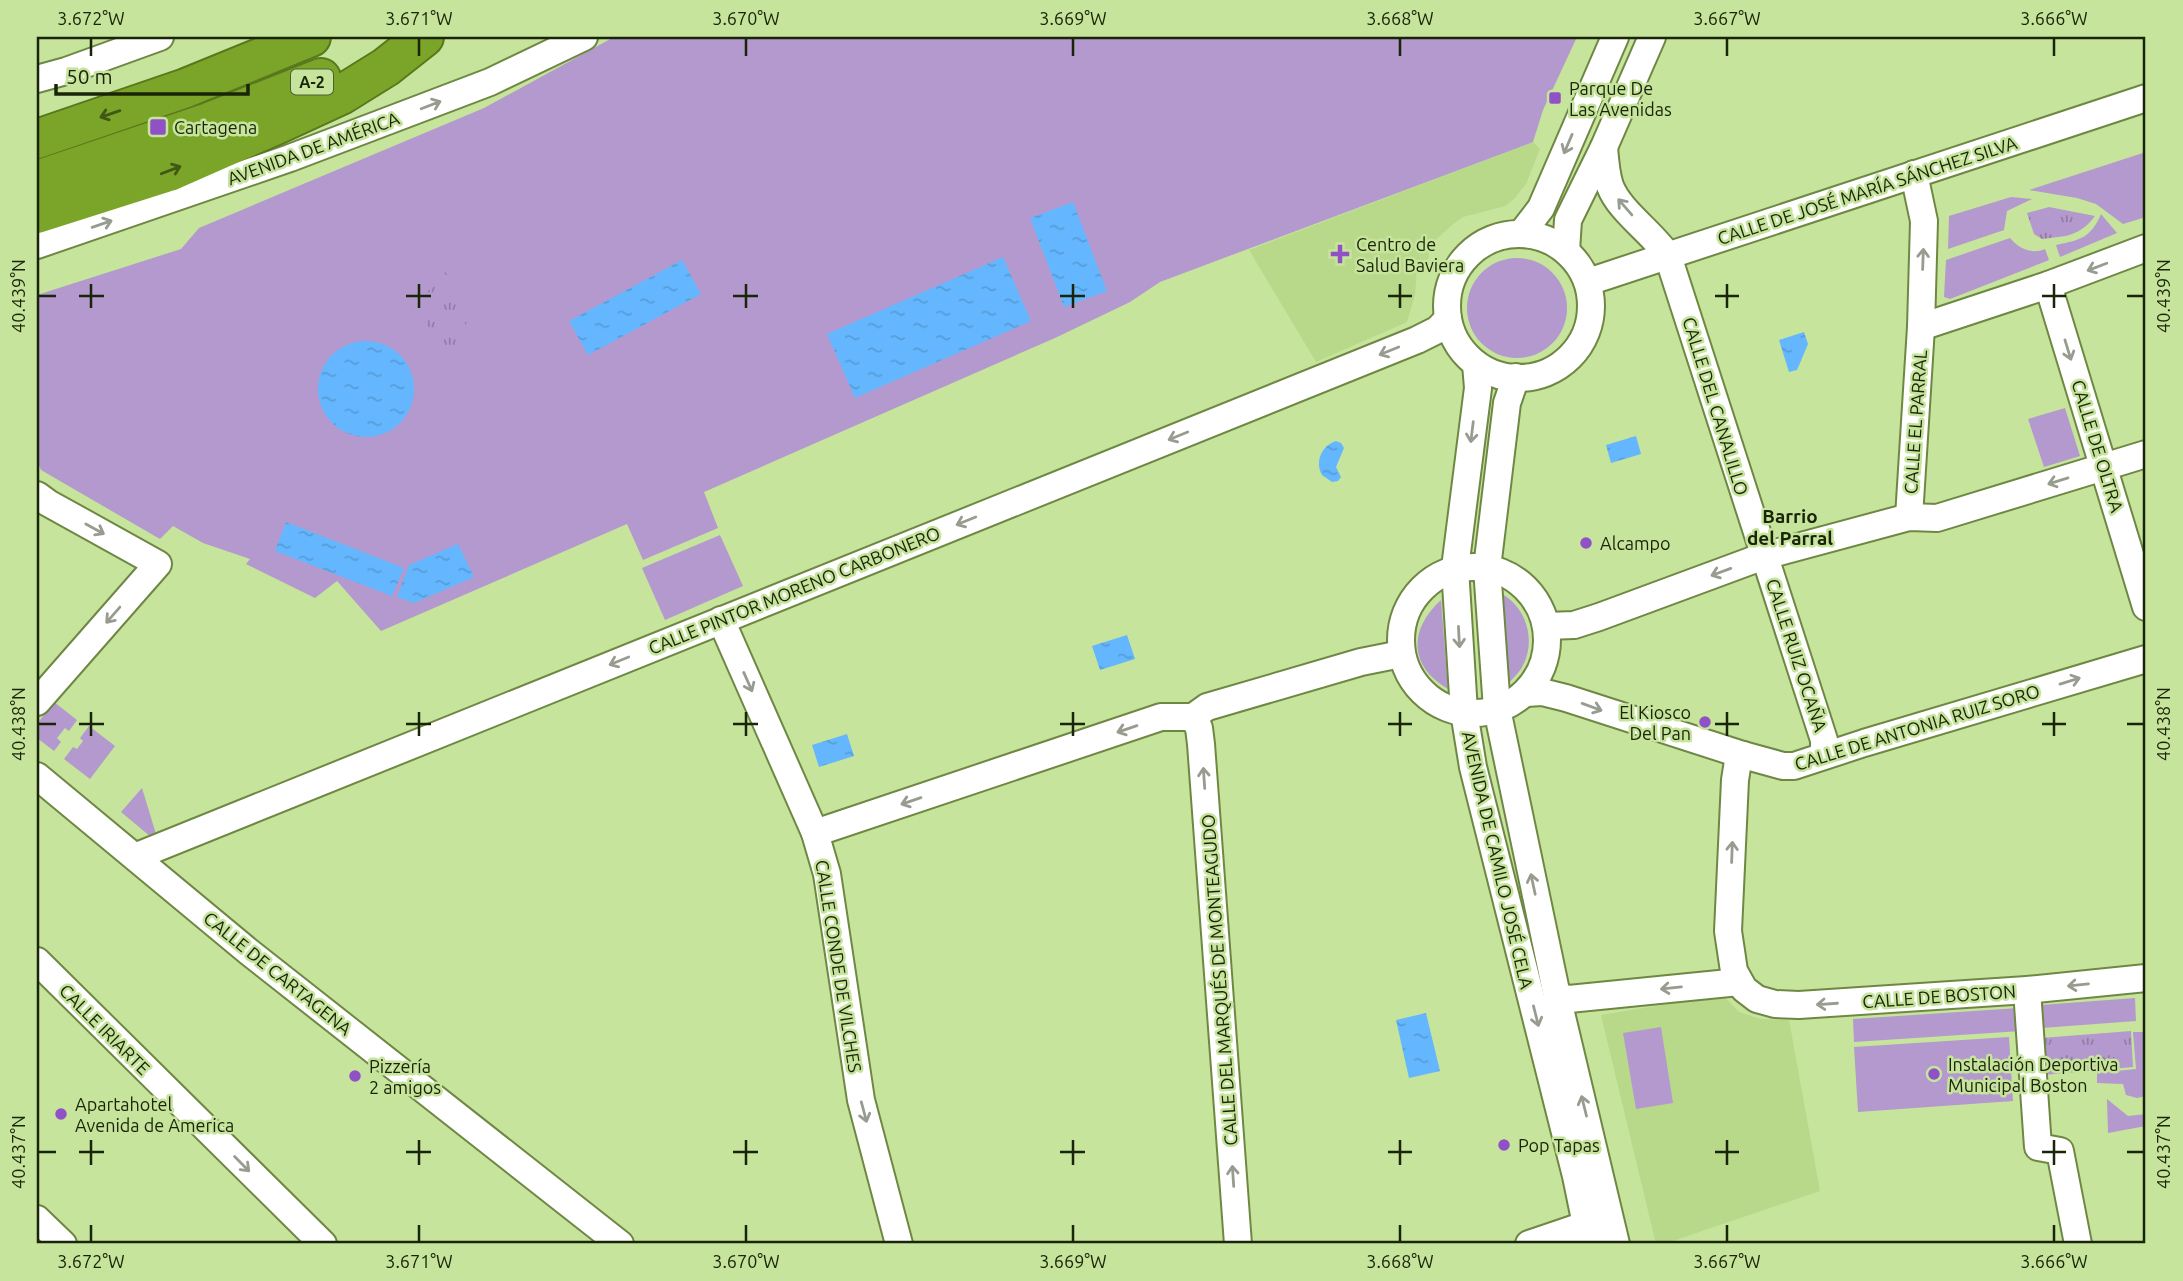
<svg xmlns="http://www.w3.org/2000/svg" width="2183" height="1281" font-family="Ubuntu,sans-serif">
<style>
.built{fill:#b8d98a}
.green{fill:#b399ce}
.park{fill:url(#park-tufts)}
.water{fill:url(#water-ripples)}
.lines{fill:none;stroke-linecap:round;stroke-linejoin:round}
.minor-casing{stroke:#6e8844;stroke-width:30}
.highway-casing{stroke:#59781d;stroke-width:42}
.minor{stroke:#fff;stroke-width:26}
.highway{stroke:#7ba528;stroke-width:38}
.oneway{stroke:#989c90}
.oneway2{stroke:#415815}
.ticks{fill:none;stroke:#1a2408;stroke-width:2.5}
.poi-dot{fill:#9151c6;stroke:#c6e49c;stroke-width:2.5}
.labels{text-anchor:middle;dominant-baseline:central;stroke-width:5;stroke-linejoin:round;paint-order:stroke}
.shield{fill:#c6e49c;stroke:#4e5e34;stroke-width:2}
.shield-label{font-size:16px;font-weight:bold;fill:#1a2408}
.poi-label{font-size:18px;fill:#1a2408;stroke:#c6e49c;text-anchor:start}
.street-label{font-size:18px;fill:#1a2408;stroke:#c6e49c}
.neighbourhood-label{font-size:19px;font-weight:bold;fill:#1a2408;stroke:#c6e49c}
.neatline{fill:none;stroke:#1a2408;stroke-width:2.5}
.ticks-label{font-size:18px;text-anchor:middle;fill:#1a2408}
</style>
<defs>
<pattern id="park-tufts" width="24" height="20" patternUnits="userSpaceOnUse" patternTransform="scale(1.75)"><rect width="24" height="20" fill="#b399ce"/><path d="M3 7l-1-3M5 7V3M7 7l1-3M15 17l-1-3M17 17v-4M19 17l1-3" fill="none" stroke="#917da5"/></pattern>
<pattern id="water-ripples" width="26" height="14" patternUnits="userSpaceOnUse" patternTransform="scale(1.75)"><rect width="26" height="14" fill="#64b6fe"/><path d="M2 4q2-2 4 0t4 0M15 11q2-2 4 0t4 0" fill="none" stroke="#569cd8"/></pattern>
</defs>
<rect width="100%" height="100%" fill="#c6e49c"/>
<!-- built -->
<g class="built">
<path d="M1533,142L1540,149L1526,184L1514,199L1505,206L1463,217L1452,225L1429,246V258L1417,267L1415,295L1407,322L1316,362L1249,250Z"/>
<path d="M1723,995L1739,1012L1761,1019L1789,1020L1820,1191L1664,1244H1656L1601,1015Z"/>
</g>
<!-- green -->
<g class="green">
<path d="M614,37H1577L1543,110L1533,142L1160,282L1130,302L1055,338L704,492L718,528L643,560L627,524L381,631L337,581L315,598L246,564L250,559L203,543L173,526L160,539L41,470L37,461V295L181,249L199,228L484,108Z"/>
<path d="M2146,152V217L2123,224L2096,204L2077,198L2029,190Z"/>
<path d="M2011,197L2032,199L2007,211L2004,230L1948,249L1949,216Z"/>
<path d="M2101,214L2117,233L2060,257L2056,245C2080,240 2091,238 2101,214Z"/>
<path d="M2010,238C2018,248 2032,255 2045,249L2049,260L1950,299L1944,297L1946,260Z"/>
<circle cx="1517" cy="308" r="50"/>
<path d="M2065,408L2080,456L2044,467L2028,419Z"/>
<path d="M720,535L743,586L665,620L642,568Z"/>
<path d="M1502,594C1526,607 1537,641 1522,667C1519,673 1513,678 1508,684Z"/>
<path d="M1441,600L1448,689C1408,666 1409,629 1441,600Z"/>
<path d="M54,702L77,720L69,731L65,728L57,738L61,742L54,751L37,738V724Z"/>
<path d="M89,726L115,746L90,779L64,759L73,747L77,749L83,741L80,738Z"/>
<path d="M142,788L156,834L151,837L121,812Z"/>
<path d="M2135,998L2136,1021L2042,1028L2041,1005Z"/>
<path d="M2019,1008L2021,1031L1854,1042L1853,1019Z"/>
<path d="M1661,1027L1673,1103L1636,1109L1623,1033Z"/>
<path d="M2133,1032H2146V1096L2137,1098L2126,1095L2123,1084L2097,1083V1073L2136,1069Z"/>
<path d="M2009,1037L2013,1101L1858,1112L1854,1047Z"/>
<path d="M2107,1099L2128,1116L2146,1114V1126L2108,1133Z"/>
</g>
<!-- park -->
<g class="park">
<path d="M2049,207L2095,216C2079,237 2066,236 2042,239L2034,234L2027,213Z"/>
<path d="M445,272L476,301L453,353L412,309Z"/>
<path d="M2131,1031L2133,1067L2043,1075L2041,1038Z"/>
</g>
<!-- water -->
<g class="water">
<path d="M1073,202L1107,291L1064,307L1030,218Z"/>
<path d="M1003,257L1031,321L855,398L827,334Z"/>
<path d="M682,260L701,294L588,355L569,321Z"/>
<path d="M1804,332L1808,344L1797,370L1789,372L1779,340Z"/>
<circle cx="366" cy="389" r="48"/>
<path d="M1636,436L1641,454L1611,463L1606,445Z"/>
<path d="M1336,441L1341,443L1344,448L1336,467L1341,477L1338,481L1332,482L1322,475C1315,462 1321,446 1336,441Z"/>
<path d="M286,522L404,568L392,596L275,551Z"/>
<path d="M458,544L474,577L414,603L397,597L409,565Z"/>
<path d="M1127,635L1135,659L1100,670L1092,646Z"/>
<path d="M847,734L854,756L819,767L812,745Z"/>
<path d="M1426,1013L1440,1071L1409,1078L1396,1020Z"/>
</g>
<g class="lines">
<!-- minor casing -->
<g class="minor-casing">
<g id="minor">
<path d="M37,79L66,71L160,37"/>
<path d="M1604,147C1605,160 1606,174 1610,186C1620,212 1652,232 1668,256L1824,740V755"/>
<path d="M1521,234L1541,208L1615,37"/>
<circle cx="1519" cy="306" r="72"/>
<path d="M37,245L290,158L490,82L584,37"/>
<path d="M1566,251L1568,220L1604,147L1652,37"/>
<path d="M1588,282L2146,98"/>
<path d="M2048,285L2146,607"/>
<path d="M1921,327L2048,285L2146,248"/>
<path d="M1476,364L1478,388L1455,568L1464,712L1473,767L1576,1176L1590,1244"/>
<path d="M1516,377L1507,403L1487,568L1497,709L1557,996L1616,1244"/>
<path d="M37,495L48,503L158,564L37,702"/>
<path d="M1909,517L1921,327L1924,221L1914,174"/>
<circle cx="1474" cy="640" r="73"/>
<path d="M721,620L815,833L827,874L861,1100L899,1244"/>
<path d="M1546,626L1574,625L1599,617L1764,556L1909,517L1937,518L2146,454"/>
<path d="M1526,693L1542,692L1566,698L1743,755L1783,766H1794L1864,743L2146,659"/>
<path d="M1193,717L1199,728L1201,744L1238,1244"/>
<path d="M1743,755L1738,761L1735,780L1728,931L1734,971L1744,989L1757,999L1775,1004L1799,1005L2027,990L2146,978"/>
<path d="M37,776L249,952L620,1244"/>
<path d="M815,833L1161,717H1193L1207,707L1361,662L1401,654"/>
<path d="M137,856L1417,340L1437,330L1448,319"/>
<path d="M37,961L323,1244"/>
<path d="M2027,990L2038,1147L2060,1151L2078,1244"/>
<path d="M1557,996L1569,999L1739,982"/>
<path d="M37,1219L63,1244"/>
<path d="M1529,1244L1585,1225L1596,1213"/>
</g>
</g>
<!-- highway casing -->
<g class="highway-casing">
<g id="highway">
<path d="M37,139L186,88L311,37"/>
<path d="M37,180L209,122L321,78"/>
<path d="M37,214L169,172L278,124L341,95L386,67L424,37"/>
</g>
</g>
<!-- minor -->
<use href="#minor" class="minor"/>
<!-- highway -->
<use href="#highway" class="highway"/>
</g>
<!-- one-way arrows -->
<defs><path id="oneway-shaft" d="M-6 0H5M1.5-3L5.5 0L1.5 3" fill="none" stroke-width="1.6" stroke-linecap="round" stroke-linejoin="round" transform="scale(1.75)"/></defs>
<g class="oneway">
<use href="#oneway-shaft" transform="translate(431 105) rotate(-21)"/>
<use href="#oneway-shaft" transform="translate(1568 144) rotate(113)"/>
<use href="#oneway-shaft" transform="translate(1625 207) rotate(-131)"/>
<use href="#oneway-shaft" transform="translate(102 224) rotate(-19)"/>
<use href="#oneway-shaft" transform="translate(1923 259) rotate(-88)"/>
<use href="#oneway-shaft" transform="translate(2097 267) rotate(159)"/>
<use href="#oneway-shaft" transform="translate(2068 350) rotate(73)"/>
<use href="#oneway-shaft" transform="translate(1389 351) rotate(158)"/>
<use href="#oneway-shaft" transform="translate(1472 432) rotate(97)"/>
<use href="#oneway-shaft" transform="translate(1178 436) rotate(158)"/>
<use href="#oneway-shaft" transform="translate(2058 481) rotate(163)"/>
<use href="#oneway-shaft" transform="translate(966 521) rotate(158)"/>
<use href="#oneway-shaft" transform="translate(95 529) rotate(29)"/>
<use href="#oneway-shaft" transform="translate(1721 572) rotate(160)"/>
<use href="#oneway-shaft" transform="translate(113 615) rotate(131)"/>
<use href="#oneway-shaft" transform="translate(1459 637) rotate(87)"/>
<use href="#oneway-shaft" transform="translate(619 661) rotate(158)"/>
<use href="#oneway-shaft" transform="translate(2070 681) rotate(-17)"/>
<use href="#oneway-shaft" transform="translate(748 682) rotate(66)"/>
<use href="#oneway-shaft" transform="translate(1592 707) rotate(20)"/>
<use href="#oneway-shaft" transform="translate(1127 729) rotate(161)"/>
<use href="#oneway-shaft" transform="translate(1204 778) rotate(-94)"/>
<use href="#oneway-shaft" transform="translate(911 801) rotate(161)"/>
<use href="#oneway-shaft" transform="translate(1732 852) rotate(-88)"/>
<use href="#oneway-shaft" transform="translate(1533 884) rotate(-102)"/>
<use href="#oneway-shaft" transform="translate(2078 985) rotate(174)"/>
<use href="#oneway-shaft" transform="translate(1671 988) rotate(174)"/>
<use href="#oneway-shaft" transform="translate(1827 1004) rotate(176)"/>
<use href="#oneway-shaft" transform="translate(1536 1016) rotate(76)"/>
<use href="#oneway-shaft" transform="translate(1584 1106) rotate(-104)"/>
<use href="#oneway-shaft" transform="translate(864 1112) rotate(75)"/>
<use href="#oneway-shaft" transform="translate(242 1164) rotate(45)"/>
<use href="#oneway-shaft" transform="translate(1233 1176) rotate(-94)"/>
</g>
<g class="oneway2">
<use href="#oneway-shaft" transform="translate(110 114) rotate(161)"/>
<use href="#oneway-shaft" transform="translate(171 170) rotate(-21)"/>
</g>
<!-- ticks -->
<path class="ticks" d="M91,38V56M419,38V56M746,38V56M1073,38V56M1400,38V56M1727,38V56M2054,38V56M91,284V308M419,284V308M746,284V308M1073,284V308M1400,284V308M1727,284V308M2054,284V308M38,296H56M79,296H104M406,296H431M733,296H758M1060,296H1085M1388,296H1412M1715,296H1739M2042,296H2066M2127,296H2144M91,712V736M419,712V736M746,712V736M1073,712V736M1400,712V736M1727,712V736M2054,712V736M38,724H56M79,724H104M406,724H431M733,724H758M1060,724H1085M1388,724H1412M1715,724H1739M2042,724H2066M2127,724H2144M91,1140V1165M419,1140V1165M746,1140V1165M1073,1140V1165M1400,1140V1165M1727,1140V1165M2054,1140V1165M38,1152H56M79,1152H104M406,1152H431M733,1152H758M1060,1152H1085M1388,1152H1412M1715,1152H1739M2042,1152H2066M2127,1152H2144M91,1225V1242M419,1225V1242M746,1225V1242M1073,1225V1242M1400,1225V1242M1727,1225V1242M2054,1225V1242"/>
<!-- markers -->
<g class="poi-dot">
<rect x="1548" y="91" width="14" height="14" rx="3.5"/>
<rect x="149" y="118" width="18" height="18" rx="3.5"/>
<path d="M1336.5 243.5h7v7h7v7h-7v7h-7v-7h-7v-7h7z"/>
<circle cx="1586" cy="543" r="7"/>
<circle cx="1705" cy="722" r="7"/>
<circle cx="1934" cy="1074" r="7"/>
<circle cx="355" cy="1076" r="7"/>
<circle cx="61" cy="1114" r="7"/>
<circle cx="1504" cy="1145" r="7"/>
</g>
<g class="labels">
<!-- shield labels -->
<rect class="shield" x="291" y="69.5" width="42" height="25" rx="5"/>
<g class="shield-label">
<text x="312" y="82">A-2</text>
</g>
<!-- poi labels -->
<g class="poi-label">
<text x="1569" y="88">Parque De<tspan x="1569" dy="21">Las Avenidas</tspan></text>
<text x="174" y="127">Cartagena</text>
<text x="1356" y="244">Centro de<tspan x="1356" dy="21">Salud Baviera</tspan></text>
<text x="1600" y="543">Alcampo</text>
<text x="1691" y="712" text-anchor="end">El Kiosco<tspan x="1691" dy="21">Del Pan</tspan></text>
<text x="1948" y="1064">Instalación Deportiva<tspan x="1948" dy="21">Municipal Boston</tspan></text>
<text x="369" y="1066">Pizzería<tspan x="369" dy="21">2 amigos</tspan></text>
<text x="75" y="1104">Apartahotel<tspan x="75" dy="21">Avenida de America</tspan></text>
<text x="1518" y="1145">Pop Tapas</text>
</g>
<!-- street labels -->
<g class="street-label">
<text transform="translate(313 148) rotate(-20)">AVENIDA DE AMÉRICA</text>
<text transform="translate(1867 190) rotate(-18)">CALLE DE JOSÉ MARÍA SÁNCHEZ SILVA</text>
<text transform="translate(1716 406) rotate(73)">CALLE DEL CANALILLO</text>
<text transform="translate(1915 422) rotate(-86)">CALLE EL PARRAL</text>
<text transform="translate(2098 446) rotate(73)">CALLE DE OLTRA</text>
<text transform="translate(794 590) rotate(-22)">CALLE PINTOR MORENO CARBONERO</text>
<text transform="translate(1797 655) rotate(72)">CALLE RUIZ OCAÑA</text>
<text transform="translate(1917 727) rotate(-17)">CALLE DE ANTONIA RUIZ SORO</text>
<text transform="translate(1498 860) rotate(77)">AVENIDA DE CAMILO JOSÉ CELA</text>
<text transform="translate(839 966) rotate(81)">CALLE CONDE DE VILCHES</text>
<text transform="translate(278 973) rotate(39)">CALLE DE CARTAGENA</text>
<text transform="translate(1219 980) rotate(-94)">CALLE DEL MARQUÉS DE MONTEAGUDO</text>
<text transform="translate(1939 996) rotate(-4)">CALLE DE BOSTON</text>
<text transform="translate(105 1029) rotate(45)">CALLE IRIARTE</text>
</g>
<!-- neighbourhood labels -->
<g class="neighbourhood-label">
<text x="1790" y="516">Barrio<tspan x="1790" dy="22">del Parral</tspan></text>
</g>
</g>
<!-- border -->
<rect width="2183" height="1281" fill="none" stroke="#c6e49c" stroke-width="77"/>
<!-- scale -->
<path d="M56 84v10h192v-10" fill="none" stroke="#1a2408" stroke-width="3.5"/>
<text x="66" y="84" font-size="21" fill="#1a2408" stroke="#c6e49c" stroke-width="5" paint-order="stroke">50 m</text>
<rect x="38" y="38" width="2106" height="1204" class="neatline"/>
<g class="ticks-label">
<text x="91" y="25">3.672°W</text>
<text x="419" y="25">3.671°W</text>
<text x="746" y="25">3.670°W</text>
<text x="1073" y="25">3.669°W</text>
<text x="1400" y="25">3.668°W</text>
<text x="1727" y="25">3.667°W</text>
<text x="2054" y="25">3.666°W</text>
<text transform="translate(19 296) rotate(-90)" y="6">40.439°N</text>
<text transform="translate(2164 296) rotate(-90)" y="6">40.439°N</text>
<text transform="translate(19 724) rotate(-90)" y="6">40.438°N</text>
<text transform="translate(2164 724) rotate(-90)" y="6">40.438°N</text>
<text transform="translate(19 1152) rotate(-90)" y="6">40.437°N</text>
<text transform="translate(2164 1152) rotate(-90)" y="6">40.437°N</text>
<text x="91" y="1268">3.672°W</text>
<text x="419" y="1268">3.671°W</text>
<text x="746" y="1268">3.670°W</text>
<text x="1073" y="1268">3.669°W</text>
<text x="1400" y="1268">3.668°W</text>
<text x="1727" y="1268">3.667°W</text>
<text x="2054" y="1268">3.666°W</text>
</g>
</svg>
